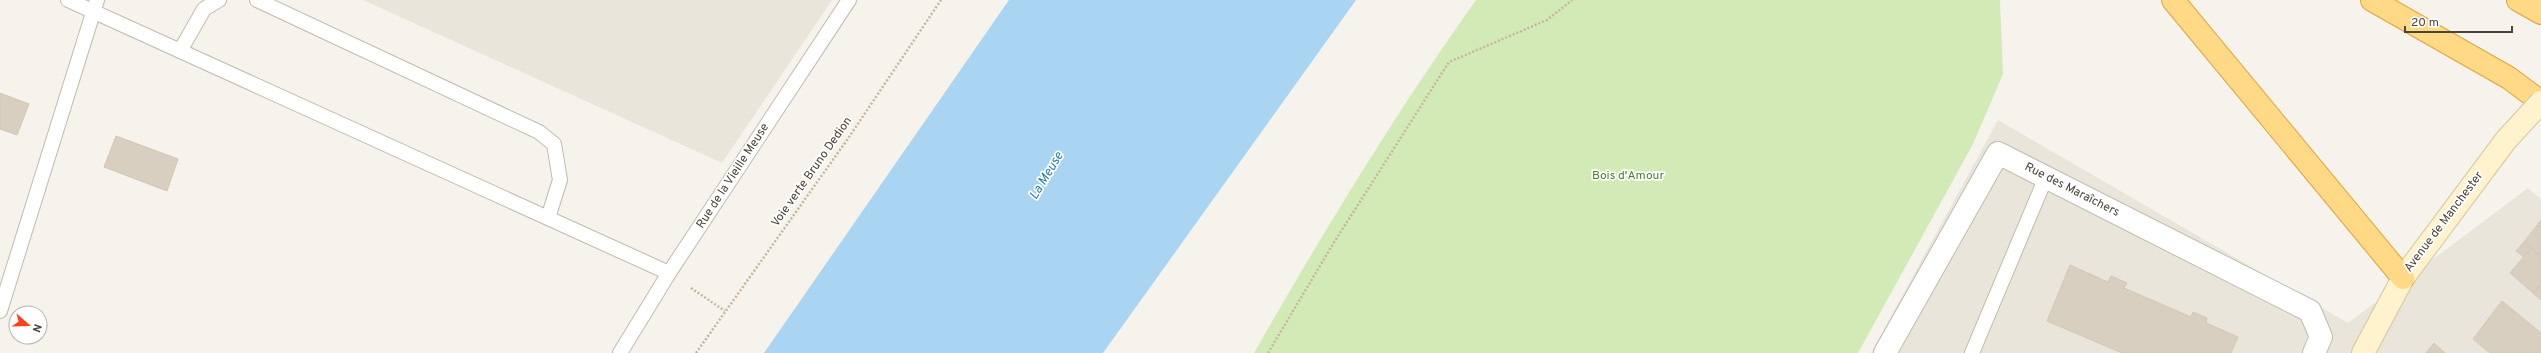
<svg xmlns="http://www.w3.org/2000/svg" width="2541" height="353" font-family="Overpass,sans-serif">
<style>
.residential{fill:#eae5da}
.green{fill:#d2eab5}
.water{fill:#a9d4f2}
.building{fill:#d8cfc1;stroke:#d3c7b4}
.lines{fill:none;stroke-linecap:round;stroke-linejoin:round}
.service-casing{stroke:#c2bbae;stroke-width:16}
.minor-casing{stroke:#c2bbae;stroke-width:24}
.secondary-casing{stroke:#d6c79b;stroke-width:24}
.trunk-casing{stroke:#e0a43c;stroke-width:24}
.path{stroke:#c4b79f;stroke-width:2.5;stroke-dasharray:2 2;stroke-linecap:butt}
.service{stroke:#fff;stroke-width:14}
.minor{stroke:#fff;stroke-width:22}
.secondary{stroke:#fff3cd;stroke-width:22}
.trunk{stroke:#ffd985;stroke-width:22}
.secondary-bridge-casing{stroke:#d6c79b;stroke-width:24;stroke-linecap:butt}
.secondary-bridge{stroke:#fff3cd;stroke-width:22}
.labels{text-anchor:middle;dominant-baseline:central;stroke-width:3.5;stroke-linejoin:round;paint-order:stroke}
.street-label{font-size:12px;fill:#4b4439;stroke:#fff}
.park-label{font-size:12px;fill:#4a7f2a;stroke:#fff}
.water-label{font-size:13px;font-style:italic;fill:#2e7ab2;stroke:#fff}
</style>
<rect width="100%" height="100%" fill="#f6f3ec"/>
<!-- residential -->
<g class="residential">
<path d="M363,0H832L722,163Z"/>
<path d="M1998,120L2348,323L2528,188L2541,200V353H1871Z"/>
</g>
<!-- green -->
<path class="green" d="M1476,0H2000L2003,74L1973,144L1858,353H1254C1323,232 1395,114 1476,0Z"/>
<!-- water -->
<path class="water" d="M1009,0H1356L1103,353H764Z"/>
<!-- building -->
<g class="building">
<path d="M0,93L29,104L17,135L0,129Z"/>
<path d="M116,136L178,159L167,191L104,167Z"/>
<path d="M2541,220V257L2524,242Z"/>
<path d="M2524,242L2531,248L2524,257L2516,251Z"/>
<path d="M2531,248L2541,257V283L2533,293L2510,273Z"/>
<path d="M2070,265L2108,282L2111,276L2127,283L2124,288L2191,317L2193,312L2207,318L2206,323L2238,337L2231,353H2122L2047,321Z"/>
<path d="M2541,283V300L2533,293Z"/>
<path d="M2502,301L2541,333V353H2490L2473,339Z"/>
<path d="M2434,343L2445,353H2426Z"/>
</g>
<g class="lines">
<!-- service casing -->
<g class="service-casing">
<g id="service">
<path d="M68,0L669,273"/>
<path d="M257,0L539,132L554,144L560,180L548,218"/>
<path d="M180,51L204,9L219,0"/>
<path d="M0,311L97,0"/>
<path d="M620,353L669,273L849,0"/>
<path d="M1972,353L2046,177"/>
</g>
</g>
<!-- minor casing -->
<g class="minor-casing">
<path id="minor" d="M1885,353L1998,153L2310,311L2321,337L2314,353"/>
</g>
<!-- secondary casing -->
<g class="secondary-casing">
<path id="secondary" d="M2363,353L2403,278L2506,140"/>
</g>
<!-- trunk casing -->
<g class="trunk-casing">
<g id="trunk">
<path d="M2173,0L2403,278"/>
<path d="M2372,0L2509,78L2541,102"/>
<path d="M2518,0L2541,13"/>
</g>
</g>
<!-- path -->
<g class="path">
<path d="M691,288L725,311"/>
<path d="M696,353L847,140L941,0"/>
<path d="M1268,353L1333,244L1449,62L1547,20L1572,0"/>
</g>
<!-- service -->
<use href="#service" class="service"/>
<!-- minor -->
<use href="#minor" class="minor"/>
<!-- secondary -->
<use href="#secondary" class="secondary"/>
<!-- trunk -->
<use href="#trunk" class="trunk"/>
<!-- secondary-bridge casing -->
<g class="secondary-bridge-casing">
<path id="secondary-bridge" d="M2506,140L2541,102"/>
</g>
<!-- secondary-bridge -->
<use href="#secondary-bridge" class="secondary-bridge"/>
</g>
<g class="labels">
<!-- street labels -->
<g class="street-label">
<text transform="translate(812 172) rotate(-55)">Voie verte Bruno Dedion</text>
<text transform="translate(733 176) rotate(-57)">Rue de la Vieille Meuse</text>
<text transform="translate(2072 190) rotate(27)">Rue des Maraîchers</text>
<text transform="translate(2444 222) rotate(-53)">Avenue de Manchester</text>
</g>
<!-- park labels -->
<g class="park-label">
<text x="1628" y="176">Bois d'Amour</text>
</g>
<!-- water labels -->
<g class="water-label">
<text transform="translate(1047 176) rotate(-59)">La Meuse</text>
</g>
</g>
<!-- north arrow -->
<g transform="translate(28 325) rotate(110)"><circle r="19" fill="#ffffff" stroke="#b7b4b0"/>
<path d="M0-3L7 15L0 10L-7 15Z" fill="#fc3f1d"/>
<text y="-6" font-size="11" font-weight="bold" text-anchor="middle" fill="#4b4439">N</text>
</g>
<!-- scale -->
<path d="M2405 26v6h107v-6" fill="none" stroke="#4b4439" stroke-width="2"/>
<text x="2411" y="26" font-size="12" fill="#4b4439" stroke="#ffffff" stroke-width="3" paint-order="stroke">20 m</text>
</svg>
